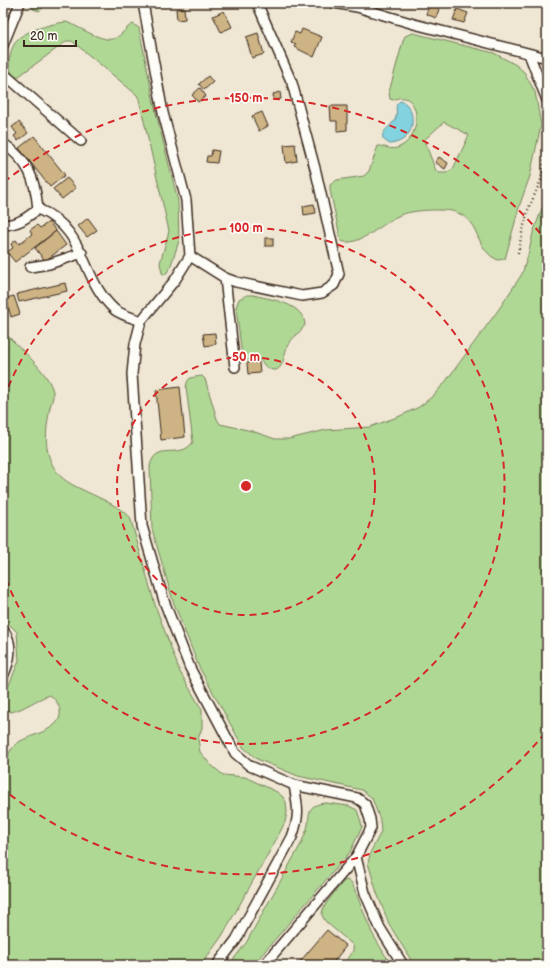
<svg xmlns="http://www.w3.org/2000/svg" width="550" height="968" font-family="'Balsamiq Sans',sans-serif">
<style>
.green{fill:#b0d895;stroke:#76815a;fill-rule:evenodd}
.water{fill:#83d2e0;stroke:#668f92}
.building{fill:#ceb484;stroke:#3b2a1e}
.lines{fill:none;stroke-linecap:round;stroke-linejoin:round}
.service-casing{stroke:#3b2a1e;stroke-width:12}
.path{stroke:#3b2a1e;stroke-width:2.5;stroke-dasharray:1 3;stroke-linecap:butt}
.service{stroke:#fdfcf7;stroke-width:9}
.ring{fill:none;stroke:#d62828;stroke-width:2;stroke-dasharray:7 5}
.centre{fill:#d62828;stroke:#fdfcf7;stroke-width:2}
.ring-label{font-size:12px;text-anchor:middle;font-weight:bold;fill:#d62828;stroke:#fdfcf7;stroke-width:3.5;stroke-linejoin:round;paint-order:stroke}
</style>
<rect width="100%" height="100%" fill="#efe6d4"/>
<filter id="ink" filterUnits="userSpaceOnUse"><feTurbulence type="fractalNoise" baseFrequency=".025" numOctaves="2"/><feDisplacementMap in="SourceGraphic" scale="8" xChannelSelector="R" yChannelSelector="G"/><feConvolveMatrix kernelMatrix="1 2 1 2 8 2 1 2 1" color-interpolation-filters="sRGB"/></filter>
<g filter="url(#ink)">
<!-- green -->
<g class="green">
<path d="M32,3H49L39,11L33,9Z"/>
<path d="M66,22C79,26 103,44 116,38C123,34 126,27 133,24L139,28L156,113L178,201L179,241L170,268L165,275L162,273L160,263L169,231L139,99L137,95L72,41H67L19,76L15,77C10,72 8,64 10,57C11,51 13,45 17,40C24,31 54,23 66,22Z"/>
<path d="M413,33L494,53L516,65L524,72L535,92L541,125L530,176L520,204L505,259L498,260C494,258 490,256 488,253C476,241 478,224 460,214C453,210 444,210 436,210C424,210 411,211 400,215C384,222 358,248 341,241L330,190V185L337,180L364,176L369,171L378,146C385,146 389,150 397,148C426,138 420,86 393,100L390,99L389,92L403,41L405,36ZM444,122L469,135L453,169L446,173H440L436,171L424,140Z"/>
<path d="M547,195V965H414L389,924L377,893L368,863L371,851L381,832L380,820L372,798L362,790L298,776L257,759L243,747L199,667L173,601L152,529L150,466C156,440 180,461 193,442L186,387C188,376 191,378 202,376L205,379L217,419L220,424L252,431L275,439H289L326,430L370,427L400,416L419,407L433,396L446,381L499,309L522,274L528,255L533,233Z"/>
<path d="M247,295H253C269,299 304,303 305,325C300,333 291,338 287,347C284,355 283,377 268,368C264,366 262,362 259,359L246,360L242,356L236,307L239,299Z"/>
<path d="M3,331C17,346 50,373 53,392C54,397 51,403 50,407C46,430 42,452 57,472C64,482 77,487 87,492C102,499 118,506 130,517L155,605L180,672L202,710V728L198,739L200,752L210,764L223,775L245,777L277,792L283,797L286,802L287,812L285,822L277,838L222,936L201,965H3V768C6,760 9,751 15,745C26,734 63,732 60,711C59,704 56,700 50,695C36,699 25,709 11,712L4,708L3,699L19,661L17,632L3,618Z"/>
<path d="M326,803L349,806L357,810L361,822L362,827L350,852L253,965H229L246,943L301,844C303,839 305,834 307,829C311,813 305,805 326,803Z"/>
<path d="M348,880L352,883L372,933L391,965H342C347,959 355,953 353,945L326,922C324,919 322,917 322,913C323,904 338,889 344,881Z"/>
</g>
<!-- water -->
<path class="water" d="M401,101C413,105 415,124 409,133C405,140 398,143 390,144C371,134 394,127 396,117C398,110 393,104 401,101Z"/>
<!-- building -->
<g class="building">
<path d="M430,3H441L436,18L426,14Z"/>
<path d="M184,8L185,19L177,20L176,9Z"/>
<path d="M457,9L468,13L464,23L453,20Z"/>
<path d="M224,11L232,27L221,32L213,16Z"/>
<path d="M302,29L322,37L314,57L294,47L296,44L291,42L295,32L300,34Z"/>
<path d="M258,33L264,54L252,58L246,37Z"/>
<path d="M208,76L213,82L204,90L199,84Z"/>
<path d="M200,88L206,96L198,102L192,95Z"/>
<path d="M280,92L281,99L274,100L273,94Z"/>
<path d="M330,106H347V130L337,131V121H331Z"/>
<path d="M262,112L268,126L259,131L252,116Z"/>
<path d="M19,122L28,133L18,141L14,136L17,134L12,127Z"/>
<path d="M34,136L65,175L50,187L19,148Z"/>
<path d="M295,144L297,161L286,163L284,145Z"/>
<path d="M212,150L219,151L217,163L206,162L207,156H211Z"/>
<path d="M439,157L448,163L445,169L435,162Z"/>
<path d="M67,178L76,188L62,199L53,189Z"/>
<path d="M314,204L316,213L304,215L303,206Z"/>
<path d="M88,218L97,230L87,237L78,226Z"/>
<path d="M49,222L56,231L15,262L7,252L13,248L11,244L16,240L19,244L32,234L30,230L37,225L40,228Z"/>
<path d="M56,231L66,245L45,261L35,248Z"/>
<rect x="265" y="238" width="8" height="8"/>
<path d="M65,283L67,291L19,302L17,294Z"/>
<path d="M14,296L20,314L11,317L6,298Z"/>
<path d="M215,333L216,344L205,346L203,334Z"/>
<path d="M259,362L260,373L248,374L247,363Z"/>
<path d="M180,387L185,437L161,440L156,390Z"/>
<path d="M327,930L346,946L331,965H297Z"/>
</g>
<g class="lines">
<!-- service casing -->
<g class="service-casing">
<g id="service">
<path d="M143,3L163,113L186,200L190,256L175,280L141,321L135,344L132,374L142,526L164,601L190,668L235,753L250,766L294,785L357,798L365,804L370,819L371,828L356,857L264,965"/>
<path d="M334,3L357,7L414,24L547,58"/>
<path d="M3,45L20,3"/>
<path d="M529,54L547,100"/>
<path d="M3,73L81,141"/>
<path d="M3,143C29,162 35,178 38,209"/>
<path d="M38,209C88,230 80,279 115,310C122,315 133,318 141,321"/>
<path d="M3,225C19,224 25,219 38,209"/>
<path d="M190,256L225,278L236,282L302,296L322,293L334,285L339,274L316,172L292,83L257,3"/>
<path d="M30,267L49,264L82,253"/>
<path d="M225,278L235,367"/>
<path d="M3,630C14,643 10,662 3,676"/>
<path d="M356,857L365,893L380,928L403,965"/>
<path d="M217,965L236,940L292,837C300,816 298,807 294,785"/>
</g>
</g>
<!-- path -->
<path class="path" d="M518,253L522,233L528,210L541,180L547,150"/>
<!-- service -->
<use href="#service" class="service"/>
</g>
</g>
<!-- distance rings -->
<g class="ring">
<circle cx="246" cy="486" r="129"/>
<path d="M4 398A258 258 0 1 1 4 574"/>
<path d="M545 733A388 388 0 0 1 4 790M4 182A388 388 0 0 1 545 239"/>
</g>
<circle cx="246" cy="486" r="6" class="centre"/>
<g class="ring-label">
<text x="246" y="102">150 m</text>
<text x="246" y="232">100 m</text>
<text x="246" y="361">50 m</text>
</g>
<!-- margin -->
<rect width="550" height="968" fill="none" stroke="#fdfcf7" stroke-width="16"/>
<rect x="8" y="8" width="534" height="952" fill="none" stroke="#3b2a1e" stroke-width="1.5" filter="url(#ink)"/>
<!-- scale -->
<path d="M24 40v6h52v-6" fill="none" stroke="#3b2a1e" stroke-width="2"/>
<text x="30" y="40" font-size="12" fill="#3b2a1e" stroke="#fdfcf7" stroke-width="3" paint-order="stroke">20 m</text>
</svg>
